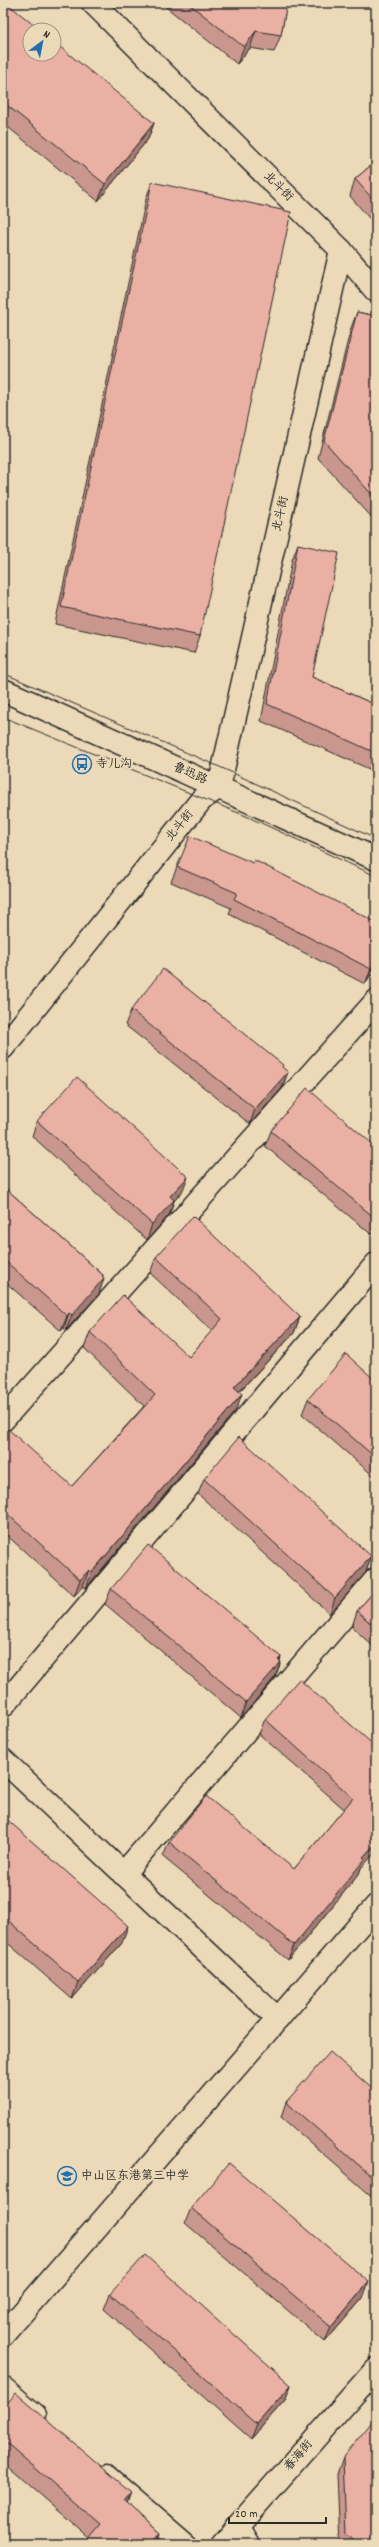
<svg xmlns="http://www.w3.org/2000/svg" width="379" height="2547" font-family="Dekko,'LXGW WenKai TC',sans-serif">
<style>
.lines{fill:none;stroke-linecap:round;stroke-linejoin:round}
.street-casing{stroke:#2b2b2b;stroke-width:25}
.secondary-casing{stroke:#2b2b2b;stroke-width:25}
.street{stroke:#ecd9b7;stroke-width:22}
.secondary{stroke:#ecd9b7;stroke-width:22}
.tram{stroke:#2b2b2b;stroke-width:1}
.wall{fill:#c9978d;stroke:#2b2b2b}
.shaded-wall{fill:#a47b73;stroke:#2b2b2b}
.building{fill:#eab0a4;stroke:#2b2b2b}
.labels{text-anchor:middle;dominant-baseline:central;stroke-width:4;stroke-linejoin:round;paint-order:stroke}
.street-label{font-size:12px;fill:#2b2b2b;stroke:#ecd9b7}
.poi-label{font-size:12px;fill:#2b2b2b;stroke:#ecd9b7;text-anchor:start}
</style>
<rect width="100%" height="100%" fill="#ecd9b7"/>
<filter id="ink" filterUnits="userSpaceOnUse"><feTurbulence type="fractalNoise" baseFrequency=".025" numOctaves="2"/><feDisplacementMap in="SourceGraphic" scale="8" xChannelSelector="R" yChannelSelector="G"/><feConvolveMatrix kernelMatrix="1 2 1 2 8 2 1 2 1" color-interpolation-filters="sRGB"/></filter>
<g filter="url(#ink)">
<g class="lines">
<!-- street casing -->
<g class="street-casing">
<g id="street">
<path d="M93,3L341,250L376,291"/>
<path d="M3,1048L202,799L219,787L341,250"/>
<path d="M3,1420L376,1001"/>
<path d="M3,1706L376,1264"/>
<path d="M3,1760L278,2019"/>
<path d="M123,1874L376,1579"/>
<path d="M3,2335L376,1906"/>
<path d="M3,2388L35,2415"/>
<path d="M107,2477L185,2544"/>
<path d="M237,2526L248,2544"/>
</g>
</g>
<!-- secondary casing -->
<g class="secondary-casing">
<g id="secondary">
<path d="M3,690L376,859"/>
<path d="M222,2544L376,2369"/>
</g>
</g>
<!-- street -->
<use href="#street" class="street"/>
<!-- secondary -->
<use href="#secondary" class="secondary"/>
<!-- tram -->
<g class="tram">
<path d="M3,673L222,768L376,839"/>
<path d="M3,717L246,816L376,876"/>
</g>
</g>
<!-- wall -->
<g class="wall">
<path d="M161,3H287L281,35L274,52L250,48L237,64Z"/>
<path d="M3,12L154,123L148,139L98,201L3,123Z"/>
<path d="M376,161V226L350,196L355,179Z"/>
<path d="M152,182L200,636L194,653L55,624L146,199Z"/>
<path d="M357,312L376,316V522L318,458L351,328Z"/>
<path d="M298,544L312,677L376,705V772L261,721L292,560Z"/>
<path d="M177,867L376,922V978L371,974L365,984L229,914L231,908L171,882Z"/>
<path d="M131,1010L282,1068L288,1072L282,1088L250,1124L125,1025Z"/>
<path d="M37,1121L182,1192L174,1201L169,1215L147,1240L32,1136Z"/>
<path d="M271,1131L376,1147V1231L372,1235L265,1146Z"/>
<path d="M3,1186L103,1275L99,1294L66,1330L64,1328L61,1331L3,1280Z"/>
<path d="M156,1257L300,1317L294,1333L239,1392L236,1410L86,1588L83,1586L74,1596L3,1532V1435L72,1486L144,1406L84,1348L90,1332L189,1357L212,1331L150,1273Z"/>
<path d="M376,1381V1478L302,1414L308,1399Z"/>
<path d="M204,1479L371,1556L366,1572L330,1614L198,1494Z"/>
<path d="M111,1589L281,1657L280,1661L281,1662L275,1677L241,1718L105,1604Z"/>
<path d="M376,1589V1649L352,1627L357,1611Z"/>
<path d="M265,1719L376,1747L361,1868L359,1874L288,1960L163,1857L169,1842L294,1869L344,1809L259,1734Z"/>
<path d="M3,1816L122,1943L72,1999L3,1939Z"/>
<path d="M376,1981V2001L370,1996Z"/>
<path d="M376,2092V2200L281,2117L286,2102Z"/>
<path d="M191,2208L363,2298L325,2342L185,2223Z"/>
<path d="M110,2294L291,2385L285,2400L251,2439L104,2309Z"/>
<path d="M3,2408L131,2492L127,2503L161,2533L157,2544H85L90,2538L3,2462Z"/>
<path d="M343,2457L376,2544H340L337,2474Z"/>
</g>
<!-- shaded-wall -->
<g class="shaded-wall">
<path d="M256,31L250,48L237,64L244,47Z"/>
<path d="M154,123L148,139L98,201L105,184Z"/>
<path d="M376,960L371,974L365,984L371,969Z"/>
<path d="M288,1072L282,1088L250,1124L255,1109Z"/>
<path d="M188,1177L182,1192L174,1201L169,1215L147,1240L152,1224L170,1196Z"/>
<path d="M376,1225V1231L372,1235Z"/>
<path d="M103,1275L100,1283L104,1278L99,1294L66,1330L72,1315Z"/>
<path d="M69,1313L64,1328L61,1331L67,1316Z"/>
<path d="M300,1317L294,1333L228,1403L234,1387Z"/>
<path d="M242,1394L236,1410L86,1588L92,1572Z"/>
<path d="M371,1556L366,1572L330,1614L335,1598Z"/>
<path d="M89,1570L83,1586L74,1596L80,1580Z"/>
<path d="M281,1657L278,1665L281,1662L275,1677L241,1718L246,1702Z"/>
<path d="M376,1843V1852L361,1868L359,1874L288,1960L294,1945L363,1857Z"/>
<path d="M128,1926L122,1943L72,1999L78,1982Z"/>
<path d="M369,2282L363,2298L325,2342L331,2327Z"/>
<path d="M291,2385L285,2400L251,2439L257,2424Z"/>
<path d="M131,2492L125,2509L124,2500Z"/>
<path d="M161,2533L157,2544H152Z"/>
</g>
<!-- building -->
<g class="building">
<path d="M188,3H287L281,35L256,31L244,47Z"/>
<path d="M9,5L40,30H30V54H54V42L154,123L105,184L3,102V12Z"/>
<path d="M376,161V203L355,179Z"/>
<path d="M152,182L291,212L200,636L61,607Z"/>
<path d="M357,312L376,316V499L324,441Z"/>
<path d="M298,544L339,553L312,677L376,705V753L267,704Z"/>
<path d="M190,836L253,863L254,860L376,922V959L371,969L234,899L237,893L177,867Z"/>
<path d="M163,969L283,1065L282,1067L288,1072L255,1109L131,1010Z"/>
<path d="M77,1077L188,1177L170,1196L174,1200L152,1224L37,1121Z"/>
<path d="M307,1088L376,1147V1219L271,1131Z"/>
<path d="M3,1186L103,1275L102,1276L104,1278L72,1315L69,1313L67,1316L3,1259Z"/>
<path d="M193,1216L300,1317L234,1387L242,1394L92,1572L89,1570L80,1580L3,1510V1435L8,1429L72,1486L155,1395L90,1332L123,1295L189,1357L222,1319L156,1257Z"/>
<path d="M346,1354L376,1381V1458L308,1399Z"/>
<path d="M239,1437L371,1556L335,1598L204,1479Z"/>
<path d="M148,1545L281,1657L278,1660L281,1662L246,1702L111,1589Z"/>
<path d="M376,1589V1628L357,1611Z"/>
<path d="M299,1679L376,1747V1843L363,1857L365,1859L294,1945L169,1842L206,1796L294,1869L353,1798L265,1719Z"/>
<path d="M3,1816L128,1926L78,1982L3,1916Z"/>
<path d="M330,2052L376,2092V2180L286,2102Z"/>
<path d="M229,2163L369,2282L331,2327L191,2208Z"/>
<path d="M145,2255L291,2385L257,2424L110,2294Z"/>
<path d="M16,2393L131,2492L124,2500L161,2533L152,2544H85L101,2525L3,2440V2408Z"/>
<path d="M376,2417V2544H359L346,2533L343,2457Z"/>
</g>
</g>
<!-- icons -->
<defs>
<g id="bus-ring" transform="scale(1)"><circle r="9.5" fill="#ecd9b7" stroke="#1f6fb2" stroke-width="1.5"/><path d="M-5-6H5V4H4V6H2V4H-2V6H-4V4H-5ZM-3.5-4V0h7V-4ZM-3.5 1.2v1.5H-2V1.2ZM2 1.2v1.5H3.5V1.2Z" fill="#1f6fb2"/></g>
<g id="school-ring" transform="scale(1)"><circle r="9.5" fill="#ecd9b7" stroke="#1f6fb2" stroke-width="1.5"/><path d="M0-5L7-2L0 1L-7-2ZM-4 1L0 2.5L4 1V4Q0 6-4 4Z" fill="#1f6fb2"/></g>
</defs>
<g fill-rule="evenodd">
<use href="#bus-ring" x="82" y="764"/>
<use href="#school-ring" x="67" y="2176"/>
</g>
<g class="labels">
<!-- street labels -->
<g class="street-label">
<text transform="translate(278 187) rotate(45)">北斗街</text>
<text transform="translate(281 514) rotate(-77)">北斗街</text>
<text transform="translate(190 774) rotate(24)">鲁迅路</text>
<text transform="translate(180 826) rotate(-51)">北斗街</text>
<text transform="translate(299 2456) rotate(-49)">春海街</text>
</g>
<!-- poi labels -->
<g class="poi-label">
<text x="96" y="764">寺儿沟</text>
<text x="81" y="2176">中山区东港第三中学</text>
</g>
</g>
<!-- margin -->
<rect width="379" height="2547" fill="none" stroke="#ecd9b7" stroke-width="16"/>
<rect x="8" y="8" width="363" height="2531" fill="none" stroke="#2b2b2b" stroke-width="1.5" filter="url(#ink)"/>
<!-- north arrow -->
<g transform="translate(42 42) rotate(32)"><circle r="19" fill="#ecd9b7" stroke="#9f937f"/>
<path d="M0-3L7 15L0 10L-7 15Z" fill="#1f6fb2"/>
<text y="-6" font-size="11" font-weight="bold" text-anchor="middle" fill="#2b2b2b">N</text>
</g>
<!-- scale -->
<path d="M229 2517v6h97v-6" fill="none" stroke="#2b2b2b" stroke-width="2"/>
<text x="235" y="2517" font-size="12" fill="#2b2b2b" stroke="#ecd9b7" stroke-width="3" paint-order="stroke">20 m</text>
</svg>
